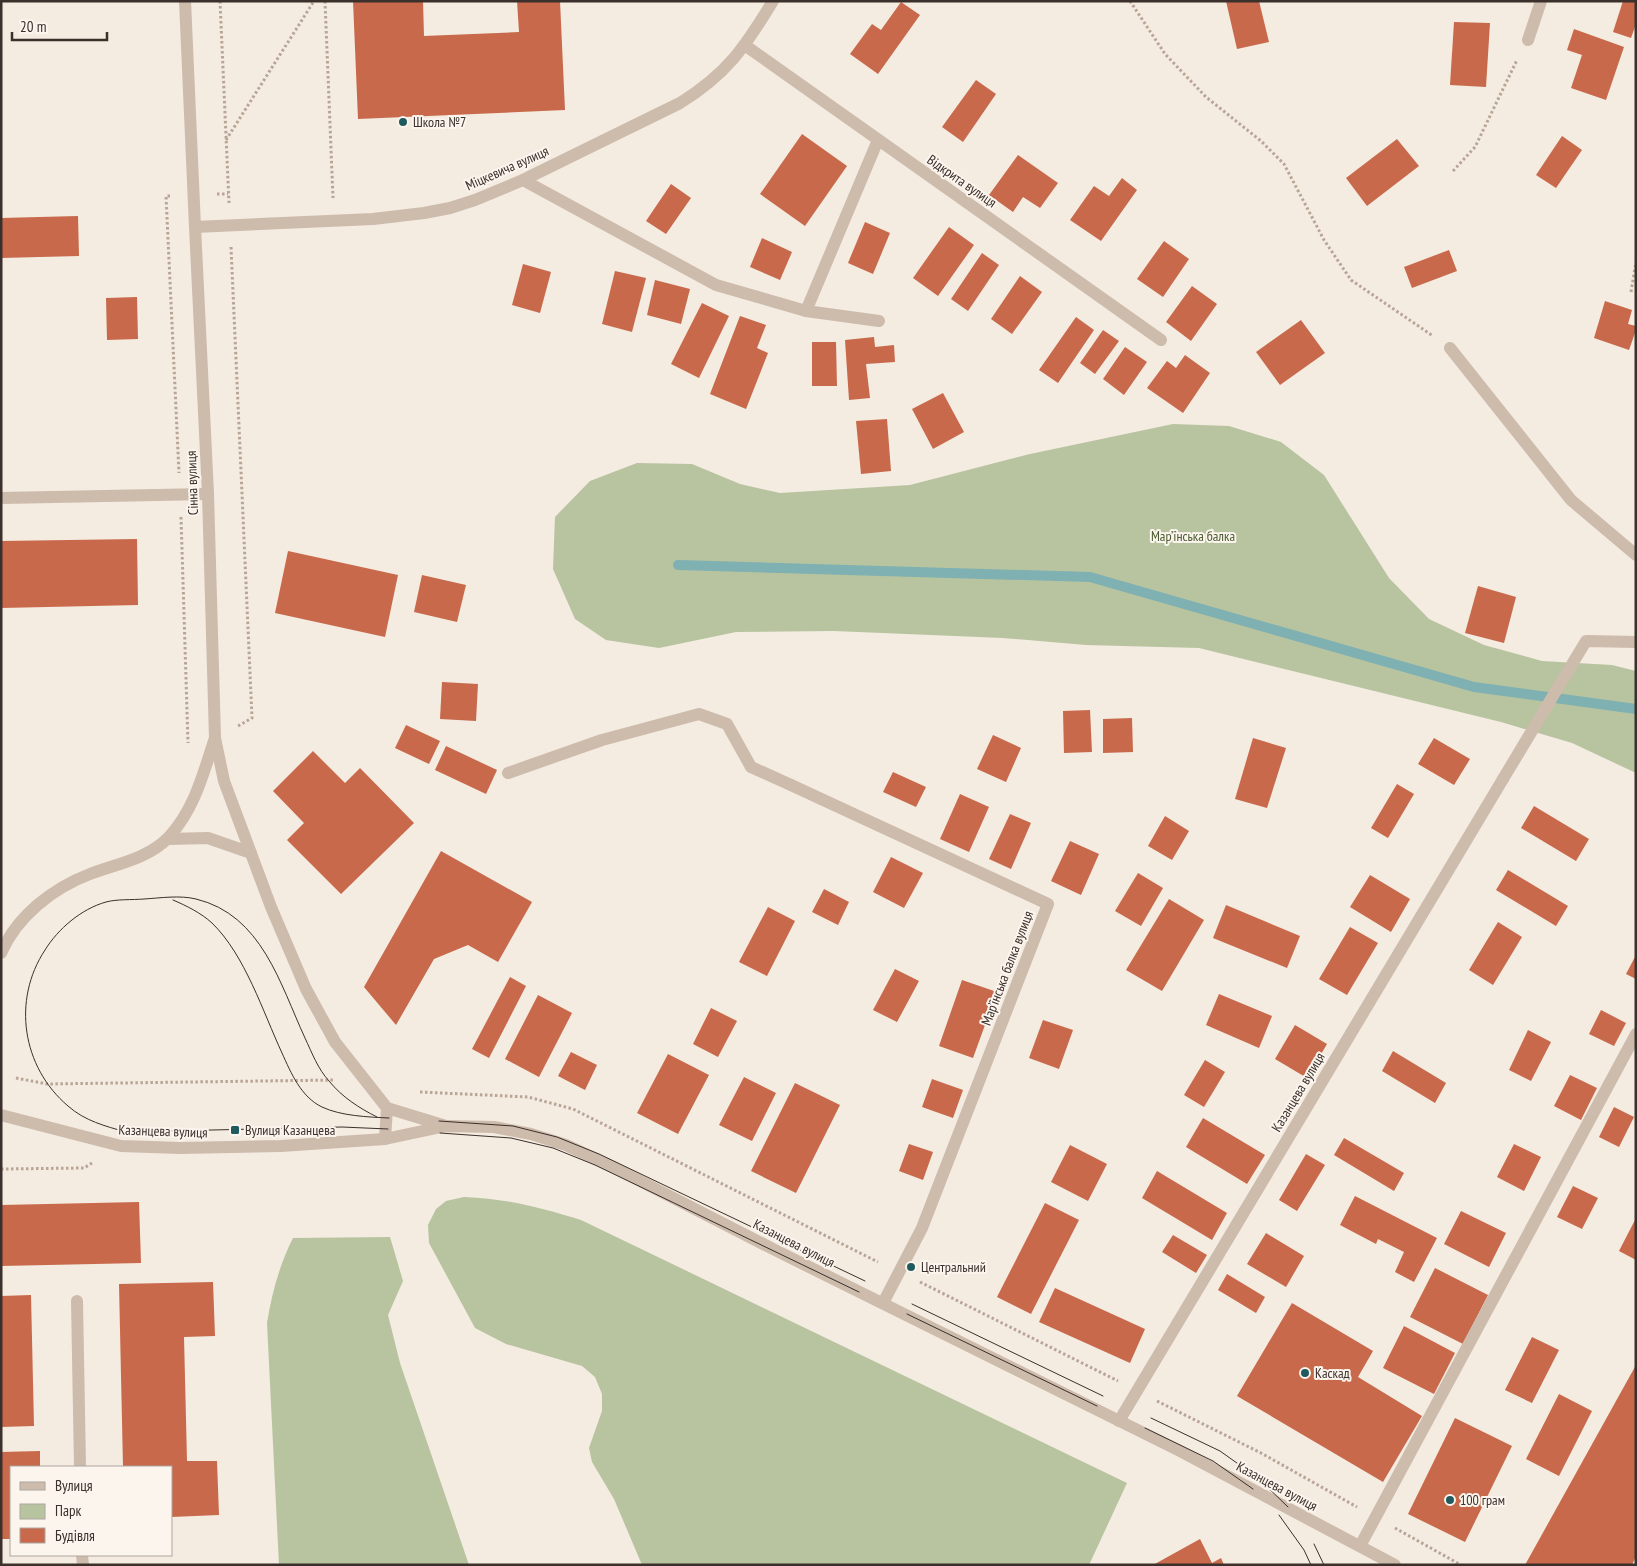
<svg xmlns="http://www.w3.org/2000/svg" width="1637" height="1566" font-family="'PT Sans Narrow',sans-serif">
<style>
.green{fill:#b8c4a0}
.lines{fill:none;stroke-linecap:round;stroke-linejoin:round}
.stream{stroke:#7fb0b2;stroke-width:10}
.building{fill:#c8694b}
.path{stroke:#b9a596;stroke-width:3;stroke-dasharray:2.5 2.5;stroke-linecap:butt}
.lane{stroke:#cdbbac;stroke-width:12}
.street{stroke:#cdbbac;stroke-width:12}
.tram{stroke:#3b302b;stroke-width:1}
.poi-dot{fill:#1f5a5e;stroke:#fbf5ee;stroke-width:2}
.labels{text-anchor:middle;dominant-baseline:central;stroke-width:4;stroke-linejoin:round;paint-order:stroke}
.poi-label{font-size:14px;fill:#3b302b;stroke:#fbf5ee;text-anchor:start}
.street-label{font-size:14px;fill:#3b302b;stroke:#fbf5ee}
.park-label{font-size:14px;fill:#4a5a2e;stroke:#fbf5ee}
</style>
<rect width="100%" height="100%" fill="#f4ebe1"/>
<!-- green -->
<g class="green">
<path d="M1173,424L1229,426L1281,442L1324,475L1389,578L1429,619L1484,645L1542,661L1612,665L1636,671V773L1572,743L1501,722L1199,648L1086,645L1003,638L834,631L736,632L659,648L606,640L575,619L553,569L555,517L590,481L637,463L692,464L740,484L780,493L910,485L1030,454Z"/>
<path d="M464,1197C508,1199 539,1207 581,1220L1127,1483L1089,1565H642L614,1499L592,1462L589,1448L602,1411V1394L595,1377L582,1366L506,1344L475,1328L429,1243L428,1225L436,1209L446,1201Z"/>
<path d="M390,1237L403,1281L388,1315L400,1363L469,1565H279L267,1323C272,1293 279,1266 293,1238Z"/>
</g>
<g class="lines">
<!-- stream -->
<path class="stream" d="M678,565L1090,577L1474,687L1636,709"/>
</g>
<!-- building -->
<g class="building">
<path d="M353,1H423L424,36L519,32L517,1H560L565,110L358,119Z"/>
<path d="M1226,1H1259L1269,42L1237,49Z"/>
<path d="M1623,1H1636V24L1631,38L1613,32Z"/>
<path d="M901,2L920,15L878,74L850,54L872,24L881,30Z"/>
<path d="M1454,22L1490,23L1486,87L1450,85Z"/>
<path d="M1574,29L1624,47L1606,100L1571,88L1582,55L1567,50Z"/>
<path d="M976,80L996,94L963,142L942,127Z"/>
<path d="M802,134L847,166L805,226L760,194Z"/>
<path d="M1562,136L1582,150L1556,188L1536,175Z"/>
<path d="M1397,139L1419,166L1367,206L1346,178Z"/>
<path d="M1018,155L1058,183L1040,208L1023,197L1013,212L989,195Z"/>
<path d="M1122,178L1137,190L1101,241L1070,220L1094,186L1109,196Z"/>
<path d="M671,184L691,198L666,234L646,221Z"/>
<path d="M78,216L79,256L1,258V218Z"/>
<path d="M865,222L890,233L873,274L848,263Z"/>
<path d="M949,227L974,245L938,296L913,278Z"/>
<path d="M762,238L792,252L780,280L750,267Z"/>
<path d="M1164,241L1189,259L1163,297L1137,279Z"/>
<path d="M1449,250L1457,271L1412,288L1404,267Z"/>
<path d="M982,253L999,265L968,311L951,299Z"/>
<path d="M523,264L551,272L540,313L512,305Z"/>
<path d="M615,271L646,278L632,332L602,324Z"/>
<path d="M1020,276L1042,292L1012,334L991,319Z"/>
<path d="M655,280L690,289L681,324L647,315Z"/>
<path d="M1192,286L1217,304L1191,341L1166,322Z"/>
<path d="M137,297L138,339L107,340L106,298Z"/>
<path d="M1605,301L1632,310L1628,324L1636,326V330L1629,350L1594,338Z"/>
<path d="M702,303L729,316L699,378L671,364Z"/>
<path d="M740,316L766,325L757,348L768,353L746,409L710,394Z"/>
<path d="M1076,317L1094,330L1058,383L1039,370Z"/>
<path d="M1301,320L1325,353L1280,385L1256,352Z"/>
<path d="M1103,330L1119,341L1095,374L1080,363Z"/>
<path d="M874,337L875,347L894,345L895,362L866,364L870,398L849,400L845,340Z"/>
<path d="M812,342H836L837,386H812Z"/>
<path d="M1125,347L1147,362L1124,395L1103,379Z"/>
<path d="M1185,355L1210,373L1183,413L1147,388L1167,361L1176,368Z"/>
<path d="M943,393L964,432L933,449L912,409Z"/>
<path d="M887,419L891,471L861,474L856,421Z"/>
<path d="M137,539L138,605L1,608V541Z"/>
<path d="M288,551L398,575L385,637L275,613Z"/>
<path d="M422,575L466,585L457,622L414,612Z"/>
<path d="M1478,586L1516,597L1504,643L1465,633Z"/>
<path d="M442,682L478,684L476,721L440,719Z"/>
<path d="M1090,710L1092,752L1064,753L1063,711Z"/>
<path d="M1132,718L1133,752L1103,753V719Z"/>
<path d="M406,725L440,741L429,764L395,748Z"/>
<path d="M993,735L1021,748L1006,782L977,769Z"/>
<path d="M1253,738L1286,748L1267,808L1235,799Z"/>
<path d="M1434,738L1470,759L1454,785L1418,764Z"/>
<path d="M446,746L497,770L486,794L435,770Z"/>
<path d="M313,751L345,783L360,768L414,823L341,894L287,840L304,823L273,791Z"/>
<path d="M893,772L926,787L916,807L883,792Z"/>
<path d="M1397,784L1414,794L1388,838L1371,828Z"/>
<path d="M960,794L989,807L969,852L940,839Z"/>
<path d="M1534,806L1589,839L1576,861L1521,828Z"/>
<path d="M1010,814L1031,823L1011,869L989,859Z"/>
<path d="M1165,816L1189,831L1172,860L1148,846Z"/>
<path d="M1070,841L1099,854L1081,895L1051,881Z"/>
<path d="M441,851L532,902L498,962L468,945L434,959L396,1025L364,987Z"/>
<path d="M891,857L923,873L904,908L873,892Z"/>
<path d="M1508,870L1568,906L1556,926L1496,890Z"/>
<path d="M1138,873L1163,888L1141,926L1115,911Z"/>
<path d="M1370,875L1410,899L1391,932L1350,907Z"/>
<path d="M824,889L849,902L838,925L812,912Z"/>
<path d="M1169,899L1204,920L1162,991L1126,970Z"/>
<path d="M1226,905L1300,936L1287,968L1213,938Z"/>
<path d="M768,907L795,921L767,976L739,962Z"/>
<path d="M1498,922L1522,937L1493,985L1469,970Z"/>
<path d="M1350,927L1378,943L1347,995L1319,979Z"/>
<path d="M1636,955V979L1626,974Z"/>
<path d="M895,969L919,981L897,1022L873,1010Z"/>
<path d="M510,977L526,986L489,1058L472,1049Z"/>
<path d="M962,980L997,992L973,1058L939,1046Z"/>
<path d="M1219,994L1272,1016L1259,1048L1206,1025Z"/>
<path d="M538,995L572,1013L539,1077L505,1059Z"/>
<path d="M711,1008L737,1021L718,1057L693,1044Z"/>
<path d="M1601,1010L1626,1023L1614,1046L1589,1034Z"/>
<path d="M1043,1020L1073,1030L1059,1069L1029,1058Z"/>
<path d="M1295,1025L1327,1044L1307,1078L1275,1059Z"/>
<path d="M1528,1030L1551,1042L1531,1081L1509,1070Z"/>
<path d="M1393,1051L1446,1083L1435,1103L1382,1071Z"/>
<path d="M571,1052L597,1065L585,1090L558,1076Z"/>
<path d="M668,1054L709,1075L678,1134L637,1113Z"/>
<path d="M1205,1060L1225,1072L1204,1107L1184,1095Z"/>
<path d="M1570,1075L1597,1088L1581,1120L1554,1106Z"/>
<path d="M744,1077L776,1093L752,1141L719,1125Z"/>
<path d="M932,1079L963,1090L953,1118L922,1107Z"/>
<path d="M795,1083L840,1105L796,1193L751,1171Z"/>
<path d="M1614,1107L1634,1117L1619,1147L1599,1137Z"/>
<path d="M1203,1118L1265,1155L1247,1184L1186,1147Z"/>
<path d="M1344,1138L1404,1173L1394,1191L1334,1155Z"/>
<path d="M909,1144L933,1152L923,1180L899,1171Z"/>
<path d="M1514,1144L1541,1157L1524,1191L1497,1177Z"/>
<path d="M1070,1145L1107,1164L1088,1201L1051,1182Z"/>
<path d="M1306,1154L1325,1165L1297,1211L1279,1200Z"/>
<path d="M1157,1171L1227,1213L1212,1240L1142,1198Z"/>
<path d="M1573,1186L1598,1198L1582,1229L1557,1217Z"/>
<path d="M1355,1196L1437,1238L1414,1282L1395,1272L1404,1252L1378,1239L1376,1244L1340,1225Z"/>
<path d="M139,1202L141,1263L1,1266V1205Z"/>
<path d="M1045,1203L1079,1220L1031,1314L997,1297Z"/>
<path d="M1461,1211L1506,1233L1489,1267L1444,1244Z"/>
<path d="M1636,1218V1260L1619,1251Z"/>
<path d="M1266,1233L1304,1256L1286,1287L1247,1264Z"/>
<path d="M1173,1235L1207,1255L1196,1273L1162,1252Z"/>
<path d="M1435,1268L1488,1295L1463,1344L1410,1317Z"/>
<path d="M1227,1274L1265,1297L1256,1313L1218,1290Z"/>
<path d="M213,1282L215,1336L184,1337L187,1461H217L219,1515L171,1517V1467H123L119,1284Z"/>
<path d="M1055,1288L1145,1329L1130,1363L1039,1322Z"/>
<path d="M31,1295L34,1426L1,1427V1296Z"/>
<path d="M1292,1303L1373,1351L1358,1377L1422,1416L1383,1482L1237,1396Z"/>
<path d="M1404,1326L1455,1353L1434,1394L1383,1368Z"/>
<path d="M1532,1337L1559,1350L1532,1403L1505,1390Z"/>
<path d="M1636,1365V1556L1632,1565H1525Z"/>
<path d="M1559,1394L1592,1411L1559,1476L1526,1459Z"/>
<path d="M1455,1418L1512,1446L1465,1542L1408,1514Z"/>
<path d="M40,1451V1467H11V1539H1V1452Z"/>
<path d="M1200,1539L1212,1563L1221,1558L1224,1565H1153Z"/>
</g>
<g class="lines">
<!-- path -->
<g class="path">
<path d="M220,1L229,203"/>
<path d="M325,1L333,198"/>
<path d="M1130,1L1165,54L1206,97L1261,141L1284,164L1324,240L1351,280L1433,336"/>
<path d="M226,140L314,1"/>
<path d="M1453,171L1475,147L1517,60"/>
<path d="M217,194H228"/>
<path d="M170,196H166L179,473"/>
<path d="M231,247L252,718L238,726"/>
<path d="M1631,292L1636,262"/>
<path d="M181,517L188,743"/>
<path d="M16,1078L47,1084L335,1080"/>
<path d="M420,1092L528,1097L573,1109L878,1262"/>
<path d="M1,1169L84,1168L92,1163"/>
<path d="M920,1282L1118,1381"/>
<path d="M1157,1401L1261,1453L1357,1507"/>
<path d="M1395,1528L1461,1565"/>
</g>
<!-- lane -->
<g class="lane">
<path d="M185,1L195,227"/>
<path d="M1528,40L1541,1"/>
<path d="M523,180L716,285L806,311L879,321"/>
<path d="M806,311L878,140"/>
<path d="M1450,348L1571,500L1636,555"/>
<path d="M1,498L208,494"/>
<path d="M508,773L602,740L699,714L727,724L751,767L791,785"/>
<path d="M1503,779L1586,641L1636,642"/>
<path d="M77,1301L80,1467"/>
<path d="M1360,1546L1636,1034"/>
<path d="M82,1555L83,1565"/>
</g>
<!-- street -->
<g class="street">
<path d="M746,46L1161,340"/>
<path d="M791,785L1048,904L922,1228L883,1303"/>
<path d="M168,839L208,838L251,853"/>
<path d="M1,953C17,916 53,888 90,874C116,864 148,859 169,837C195,808 203,774 215,738"/>
<path d="M1,1115L121,1146L180,1148L281,1146L385,1139L446,1126L494,1127L531,1134L566,1145L615,1168L773,1249L1180,1451L1395,1565"/>
<path d="M446,1126L387,1108L335,1042L306,989L271,907L224,781L215,738L208,494L195,227L373,219L424,213L450,208L475,200L523,180L680,103C727,74 745,47 773,1"/>
<path d="M385,1139L387,1108"/>
<path d="M1119,1421L1503,779"/>
</g>
<!-- tram -->
<g class="tram">
<path d="M173,900C187,906 201,913 212,923C245,955 263,1012 282,1053C291,1073 301,1097 322,1107C341,1116 368,1117 389,1118"/>
<path d="M377,1117C359,1108 342,1097 329,1081C318,1069 312,1053 305,1038C280,984 262,915 196,899C180,895 160,898 144,899C132,900 117,899 106,902C81,909 58,929 45,950C12,1000 22,1067 68,1106C85,1121 105,1126 126,1132L342,1127L388,1129"/>
<path d="M439,1121L513,1126L557,1137L599,1154L865,1281"/>
<path d="M440,1133L511,1138L553,1148L595,1165L859,1292"/>
<path d="M912,1304L1103,1396"/>
<path d="M907,1314L1097,1406"/>
<path d="M1151,1418L1220,1451L1258,1478L1288,1507"/>
<path d="M1145,1428L1213,1461L1253,1489"/>
<path d="M1279,1515L1304,1550L1311,1565"/>
<path d="M1314,1544L1324,1565"/>
</g>
</g>
<!-- markers -->
<g class="poi-dot">
<circle cx="403" cy="122" r="5"/>
<rect x="230" y="1125" width="10" height="10" rx="2.5"/>
<circle cx="911" cy="1267" r="5"/>
<circle cx="1305" cy="1373" r="5"/>
<circle cx="1450" cy="1500" r="5"/>
</g>
<g class="labels">
<!-- poi labels -->
<g class="poi-label">
<text x="413" y="122">Школа №7</text>
<text x="245" y="1130">Вулиця Казанцева</text>
<text x="921" y="1267">Центральний</text>
<text x="1315" y="1373">Каскад</text>
<text x="1460" y="1500">100 грам</text>
</g>
<!-- street labels -->
<g class="street-label">
<text transform="translate(507 168) rotate(-24)">Міцкевича вулиця</text>
<text transform="translate(962 181) rotate(35)">Відкрита вулиця</text>
<text transform="translate(192 483) rotate(-92)">Сінна вулиця</text>
<text transform="translate(1007 968) rotate(-69)">Мар’їнська балка вулиця</text>
<text transform="translate(1298 1092) rotate(-59)">Казанцева вулиця</text>
<text transform="translate(163 1131) rotate(2)">Казанцева вулиця</text>
<text transform="translate(794 1243) rotate(27)">Казанцева вулиця</text>
<text transform="translate(1277 1486) rotate(28)">Казанцева вулиця</text>
</g>
<!-- park labels -->
<g class="park-label">
<text x="1193" y="536">Мар’їнська балка</text>
</g>
</g>
<!-- border -->
<rect width="1637" height="1566" fill="none" stroke="#3b302b" stroke-width="5"/>
<!-- legend -->
<rect x="10" y="1466" width="162" height="90" fill="#fbf5ee" stroke="#aea6a0"/>
<rect x="20" y="1482" width="25" height="8" fill="#cdbbac" stroke="#aea6a0"/>
<text x="55" y="1491" font-size="15" fill="#3b302b">Вулиця</text>
<rect x="20" y="1504" width="25" height="15" fill="#b8c4a0" stroke="#aea6a0"/>
<text x="55" y="1516" font-size="15" fill="#3b302b">Парк</text>
<rect x="20" y="1528" width="25" height="15" fill="#c8694b" stroke="#aea6a0"/>
<text x="55" y="1541" font-size="15" fill="#3b302b">Будівля</text>
<!-- scale -->
<path d="M12 32v8h95v-8" fill="none" stroke="#3b302b" stroke-width="2.5"/>
<text x="20" y="32" font-size="15" fill="#3b302b" stroke="#fbf5ee" stroke-width="4" paint-order="stroke">20 m</text>
</svg>
